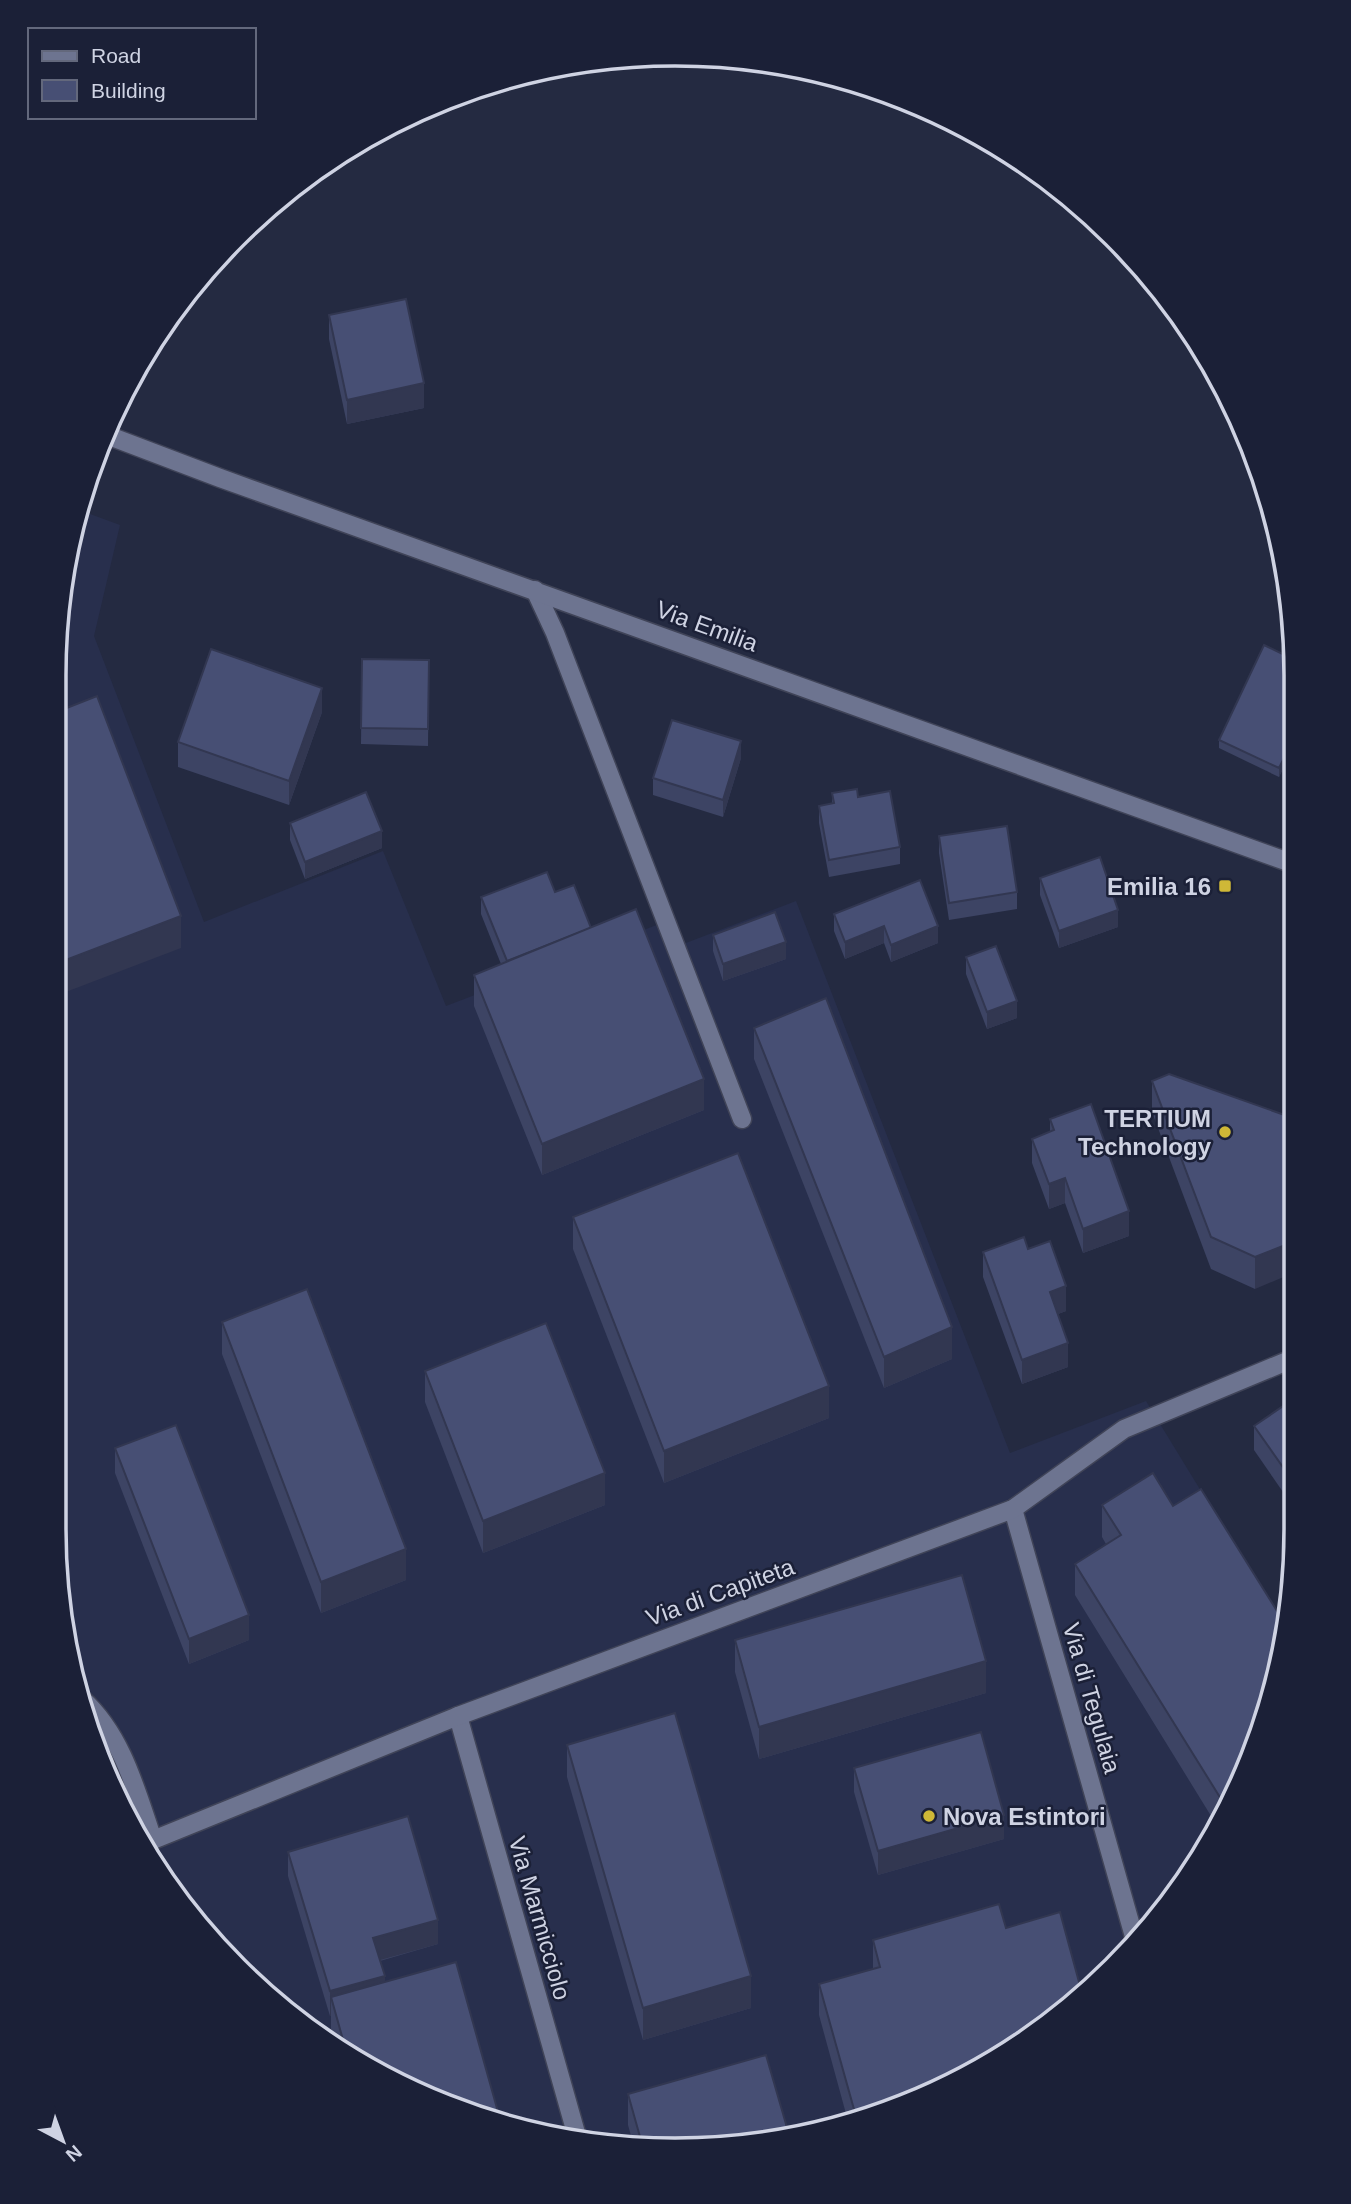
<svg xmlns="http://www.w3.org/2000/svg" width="1351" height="2204" font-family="Helvetica,sans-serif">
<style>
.built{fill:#282f4d}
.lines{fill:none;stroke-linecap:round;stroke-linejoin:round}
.lane-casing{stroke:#404458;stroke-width:21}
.street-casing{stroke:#404458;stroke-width:21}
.secondary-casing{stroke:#404458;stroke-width:21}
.lane{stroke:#6d7490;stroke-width:18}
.street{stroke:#6d7490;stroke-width:18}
.secondary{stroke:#6d7490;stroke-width:18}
.wall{fill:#3d4464}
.shaded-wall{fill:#323751}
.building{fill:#474f74;stroke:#323751;stroke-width:2}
.poi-dot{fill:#cfb837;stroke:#1b2037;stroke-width:2.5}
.labels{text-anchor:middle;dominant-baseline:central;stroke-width:5;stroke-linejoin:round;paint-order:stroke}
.street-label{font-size:24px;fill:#cfd3e3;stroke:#1b2037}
.poi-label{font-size:24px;font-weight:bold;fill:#cfd3e3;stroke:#1b2037;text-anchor:end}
.rim{fill:none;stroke:#cfd3e3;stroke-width:3.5}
</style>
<rect width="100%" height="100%" fill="#242a41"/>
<!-- built -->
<path class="built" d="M82,511L120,525L94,636L204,922L383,851L446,1006L667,921L678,946L796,901L1010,1453L1146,1401L1286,1630L1250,1766L1169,1906L1053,2022L875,2117L675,2150L476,2117L298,2022L182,1906L87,1728L54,1528L60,595Z"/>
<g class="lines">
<!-- lane casing -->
<g class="lane-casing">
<path id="lane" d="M535,590L555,633L742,1119"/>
</g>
<!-- street casing -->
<g class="street-casing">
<g id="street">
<path d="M1013,1509L1135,1940"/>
<path d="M82,1699C122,1735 136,1790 153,1840"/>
<path d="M458,1716L576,2133"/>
<path d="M148,1842L458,1716L1013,1509L1124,1429L1292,1359"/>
</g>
</g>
<!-- secondary casing -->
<g class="secondary-casing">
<path id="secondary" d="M104,434L220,478L1294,864"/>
</g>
<!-- lane -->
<use href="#lane" class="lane"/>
<!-- street -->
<use href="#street" class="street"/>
<!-- secondary -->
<use href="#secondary" class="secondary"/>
</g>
<!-- wall -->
<g class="wall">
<path d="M329,315L424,408L347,424L329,339Z"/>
<path d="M362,659L429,660L428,746L361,744Z"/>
<path d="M1295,660V744L1279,777L1219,748V740Z"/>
<path d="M322,712L289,805L178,767V742Z"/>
<path d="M741,758L723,817L653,795V778Z"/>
<path d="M832,793L858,797L900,847V864L829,877L819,823V806L832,803Z"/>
<path d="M290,823L382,848L305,879L290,840Z"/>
<path d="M939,836L1017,892V909L949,920L939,853Z"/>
<path d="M1040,878L1118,927L1059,948L1040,895Z"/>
<path d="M920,880L938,943L891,962L884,943L845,959L834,931V914Z"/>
<path d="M555,892L591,928L704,1110L542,1175L474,1006V975L501,964L481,914V897Z"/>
<path d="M713,935L786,959L723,981L713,951Z"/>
<path d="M966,957L1017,1018L987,1029L966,974Z"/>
<path d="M754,1028L952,1359L884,1388L754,1059Z"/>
<path d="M1152,1081L1293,1118L1255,1289L1211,1269L1152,1112Z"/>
<path d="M1050,1119L1129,1236L1083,1253L1065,1203L1049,1209L1032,1163V1139L1050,1132Z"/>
<path d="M573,1217L829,1418L664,1483L573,1249Z"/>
<path d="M1028,1249L1066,1311L1058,1314L1068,1367L1022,1384L983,1277V1252Z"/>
<path d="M222,1322L406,1580L321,1613L222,1354Z"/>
<path d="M425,1371L605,1505L483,1553L425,1402Z"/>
<path d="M1292,1400V1505L1254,1450V1426Z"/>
<path d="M115,1448L249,1640L189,1664L115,1473Z"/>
<path d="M1153,1473L1250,1766L1216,1824L1075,1595V1564L1106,1544L1102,1537V1505Z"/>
<path d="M735,1640L986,1693L759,1759L735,1672Z"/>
<path d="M567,1745L751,2008L643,2040L567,1777Z"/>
<path d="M854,1768L1004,1839L878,1875L854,1792Z"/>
<path d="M288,1852L438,1944L380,1961L385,1982L500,2121L476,2117L335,2041L331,2029V2016H330L288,1876Z"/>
<path d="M999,1904L875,2117L848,2121L819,2015V1984L873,1969V1940Z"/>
<path d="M628,2094L675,2150L633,2143L628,2125Z"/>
</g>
<!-- shaded-wall -->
<g class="shaded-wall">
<path d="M424,383V408L347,424V400Z"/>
<path d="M322,688V712L289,805V781Z"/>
<path d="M1295,736V744L1279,777V768Z"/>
<path d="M741,741V758L723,817V800Z"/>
<path d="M382,831V848L305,879V862Z"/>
<path d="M1118,910V927L1059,948V931Z"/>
<path d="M181,916V948L58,995V963Z"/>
<path d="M884,926V943L845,959V942Z"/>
<path d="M938,926V943L891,962V945Z"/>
<path d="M786,942V959L723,981V964Z"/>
<path d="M1017,1001V1018L987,1029V1012Z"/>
<path d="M704,1079V1110L542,1175V1144Z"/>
<path d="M1065,1178V1203L1049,1209V1184Z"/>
<path d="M1129,1211V1236L1083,1253V1229Z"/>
<path d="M1293,1242V1273L1255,1289V1257Z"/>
<path d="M1066,1286V1311L1050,1317V1292Z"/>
<path d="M952,1327V1359L884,1388V1357Z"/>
<path d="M1068,1343V1367L1022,1384V1360Z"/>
<path d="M829,1386V1418L664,1483V1451Z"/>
<path d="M605,1473V1505L483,1553V1521Z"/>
<path d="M63,1541V1572L62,1573L57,1543Z"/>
<path d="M406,1549V1580L321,1613V1582Z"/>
<path d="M249,1615V1640L189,1664V1639Z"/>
<path d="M986,1661V1693L759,1759V1727Z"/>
<path d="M1004,1815V1839L878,1875V1851Z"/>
<path d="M438,1920V1944L373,1962V1938Z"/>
<path d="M385,1976V2001L331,1997V2016H330V1991Z"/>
<path d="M751,1976V2008L643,2040V2008Z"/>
</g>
<!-- building -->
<g class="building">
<path d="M406,299L424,383L347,400L329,315Z"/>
<path d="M1264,645L1295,660V736L1279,768L1219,740Z"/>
<path d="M211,649L322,688L289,781L178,742Z"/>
<path d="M362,659L429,660L428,729L361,728Z"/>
<path d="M97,696L181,916L58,963L59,711Z"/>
<path d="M672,720L741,741L723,800L653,778Z"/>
<path d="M857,789L858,797L890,791L900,847L829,860L819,806L834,803L832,793Z"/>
<path d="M366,792L382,831L305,862L290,823Z"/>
<path d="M1007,826L1017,892L949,903L939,836Z"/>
<path d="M1100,857L1118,910L1059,931L1040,878Z"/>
<path d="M547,872L555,892L574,885L591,928L507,961L481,897Z"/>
<path d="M920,880L938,926L891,945L884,926L845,942L834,914Z"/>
<path d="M636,909L704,1079L542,1144L474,975Z"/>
<path d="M775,912L786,942L723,964L713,935Z"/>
<path d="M996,946L1017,1001L987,1012L966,957Z"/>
<path d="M826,998L952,1327L884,1357L754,1028Z"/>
<path d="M1169,1074L1293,1118V1242L1255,1257L1211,1237L1152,1081Z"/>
<path d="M1091,1104L1129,1211L1083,1229L1065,1178L1049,1184L1032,1139L1054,1130L1050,1119Z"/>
<path d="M738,1153L829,1386L664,1451L573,1217Z"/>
<path d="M1024,1237L1028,1249L1050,1241L1066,1286L1050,1292L1068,1343L1022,1360L983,1252Z"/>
<path d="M307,1289L406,1549L321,1582L222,1322Z"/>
<path d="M546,1323L605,1473L483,1521L425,1371Z"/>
<path d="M1292,1400V1480L1254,1426Z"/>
<path d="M176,1425L249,1615L189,1639L115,1448Z"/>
<path d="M1153,1473L1173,1506L1201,1489L1287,1627L1250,1766L1226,1807L1075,1564L1121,1535L1102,1505Z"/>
<path d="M54,1519L63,1541L57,1543L54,1529Z"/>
<path d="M962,1575L986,1661L759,1727L735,1640Z"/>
<path d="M675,1713L751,1976L643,2008L567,1745Z"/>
<path d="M981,1732L1004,1815L878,1851L854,1768Z"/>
<path d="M408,1816L438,1920L373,1938L385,1976L330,1991L288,1852Z"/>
<path d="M999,1904L1006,1928L1060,1912L1082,1993L1053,2022L875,2117L857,2120L819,1984L880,1967L873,1940Z"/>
<path d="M456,1962L500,2119L495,2120L476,2117L345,2047L331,1997Z"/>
<path d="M766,2055L788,2131L675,2150L642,2144L628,2094Z"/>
</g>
<!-- markers -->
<g class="poi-dot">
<rect x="1218" y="879" width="14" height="14" rx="3.5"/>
<circle cx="1225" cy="1132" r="7"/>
<circle cx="929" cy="1816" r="7"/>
</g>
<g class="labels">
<!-- street labels -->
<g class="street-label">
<text transform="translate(707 626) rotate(20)">Via Emilia</text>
<text transform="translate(720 1592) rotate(-20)">Via di Capiteta</text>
<text transform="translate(1092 1698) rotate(74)">Via di Tegulaia</text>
<text transform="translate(540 1918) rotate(74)">Via Marmicciolo</text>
</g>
<!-- poi labels -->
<g class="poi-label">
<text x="1211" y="886">Emilia 16</text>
<text x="1211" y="1118">TERTIUM<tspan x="1211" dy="28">Technology</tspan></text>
<text x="943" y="1816" text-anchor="start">Nova Estintori</text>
</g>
</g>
<!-- crop -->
<path d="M0 0H1351V2204H0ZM675 66H675A609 609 0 0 1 1284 675V1529A609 609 0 0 1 675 2138H675A609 609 0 0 1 66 1529V675A609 609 0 0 1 675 66Z" fill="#1b2037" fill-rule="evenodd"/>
<path class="rim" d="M675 66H675A609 609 0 0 1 1284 675V1529A609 609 0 0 1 675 2138H675A609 609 0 0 1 66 1529V675A609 609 0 0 1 675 66Z"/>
<!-- legend -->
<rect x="28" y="28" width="228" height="91" fill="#1b2037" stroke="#63687c" stroke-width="2"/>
<rect x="42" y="51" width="35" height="10" fill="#6d7490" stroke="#63687c" stroke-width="2"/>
<text x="91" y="63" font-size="21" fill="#cfd3e3">Road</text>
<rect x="42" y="80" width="35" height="21" fill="#474f74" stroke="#63687c" stroke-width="2"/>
<text x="91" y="98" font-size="21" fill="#cfd3e3">Building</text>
<!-- north arrow -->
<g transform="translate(63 2141) rotate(139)" stroke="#1b2037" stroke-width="5" paint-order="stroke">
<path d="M0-5L12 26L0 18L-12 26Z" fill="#cfd3e3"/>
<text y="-10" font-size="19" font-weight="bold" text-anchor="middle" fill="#cfd3e3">N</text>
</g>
</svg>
